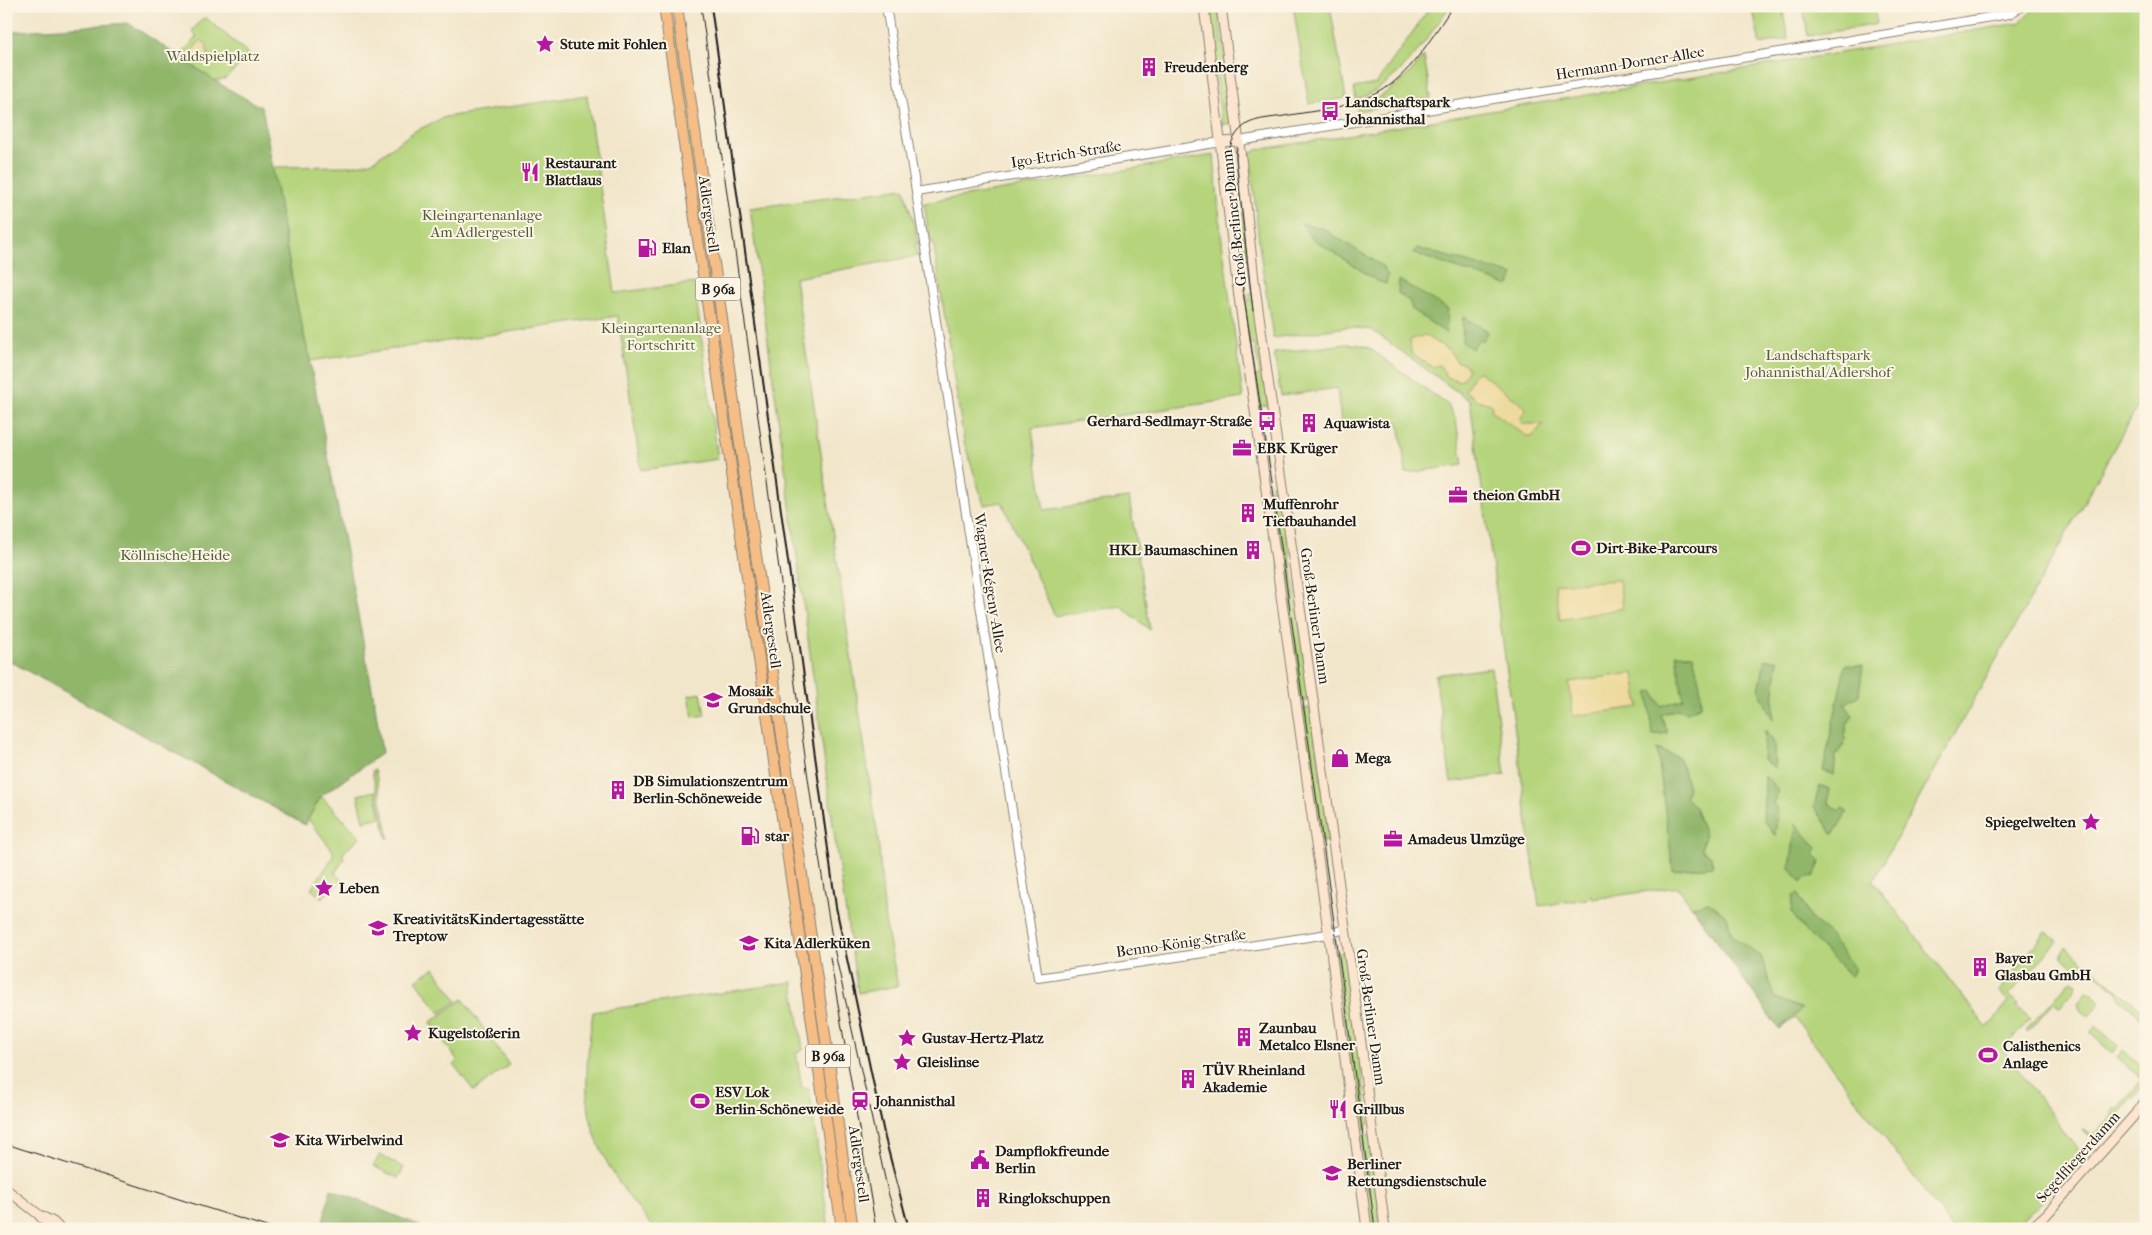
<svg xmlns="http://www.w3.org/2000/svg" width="2152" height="1235" font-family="'IM FELL French Canon',serif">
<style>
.green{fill:#b5d47b;stroke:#68784c}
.forest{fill:#90b66b;stroke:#566944}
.sand{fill:#eeda9e;stroke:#857b5d}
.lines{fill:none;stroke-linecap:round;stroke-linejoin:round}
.tertiary-casing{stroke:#878173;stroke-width:10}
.secondary-casing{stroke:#878173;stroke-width:11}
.primary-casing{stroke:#878173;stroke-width:12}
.tertiary{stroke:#fff;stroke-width:8}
.secondary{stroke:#fbe5cf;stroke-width:9}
.primary{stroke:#f6be87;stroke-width:10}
.tram{stroke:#1c1c1c;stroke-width:1}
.rail{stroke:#1c1c1c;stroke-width:2}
.labels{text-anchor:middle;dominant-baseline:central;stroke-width:4;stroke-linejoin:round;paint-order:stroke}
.shield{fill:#fcf5e5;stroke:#5f5d58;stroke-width:1}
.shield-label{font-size:14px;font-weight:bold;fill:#1c1c1c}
.poi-label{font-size:15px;font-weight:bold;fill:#1c1c1c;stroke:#fcf5e5;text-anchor:start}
.park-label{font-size:15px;fill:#525c3d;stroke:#fcf5e5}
.street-label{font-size:15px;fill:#1c1c1c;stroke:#fcf5e5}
</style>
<rect width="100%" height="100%" fill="#fcf5e5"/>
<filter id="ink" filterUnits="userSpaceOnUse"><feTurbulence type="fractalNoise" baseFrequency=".02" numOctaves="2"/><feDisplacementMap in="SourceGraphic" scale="10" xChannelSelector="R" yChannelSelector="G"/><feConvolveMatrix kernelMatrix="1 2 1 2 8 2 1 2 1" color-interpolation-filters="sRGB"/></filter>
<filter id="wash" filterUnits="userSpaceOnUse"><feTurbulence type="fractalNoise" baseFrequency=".0096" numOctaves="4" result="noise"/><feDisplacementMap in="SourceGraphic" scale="20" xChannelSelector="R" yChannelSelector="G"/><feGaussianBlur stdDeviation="1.12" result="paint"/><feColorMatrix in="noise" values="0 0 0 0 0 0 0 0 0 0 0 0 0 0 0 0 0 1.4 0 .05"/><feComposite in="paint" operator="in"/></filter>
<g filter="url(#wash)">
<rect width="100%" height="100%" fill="#f2e6ca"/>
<!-- green -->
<g class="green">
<path d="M1206,6H1218L1234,122L1222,125Z"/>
<path d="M1293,6H1330L1346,98L1309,104Z"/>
<path d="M1431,6H1450C1422,45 1402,81 1356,100L1354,88L1376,84Z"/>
<path d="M1752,6H1782L1788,39L1760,44Z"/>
<path d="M1803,6H1874L1877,24L1808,36Z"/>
<path d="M2038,6H2146V391L1873,881L1987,1028L2009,1001L1999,991L2046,931L2058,941L2009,995L2018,1003L2016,1006L2031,1019L2002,1048L2082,1156L2036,1208L2010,1229H1953L1795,1018L1779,1029L1678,887L1593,899L1592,895L1587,899L1539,906L1470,401L1372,330L1347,327L1273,338L1260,252L1250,154L1257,150L2019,23Z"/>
<path d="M206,18L250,55L225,79L170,88L166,73L197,36L192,31L202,19Z"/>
<path d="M672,24H674L682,62L706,227L701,229Z"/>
<path d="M1424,56L1431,98L1357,111V108C1385,96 1406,81 1424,56Z"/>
<path d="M587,95L615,293L694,283L718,459L641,470L618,316L310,361L295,296L272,167L350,166L371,162L415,131L445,117Z"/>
<path d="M1214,155L1221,234L1243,398L1032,428L1044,510L1129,498L1150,630L1121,606L1055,616L1002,502L984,505L964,442L933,241H930L924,203Z"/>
<path d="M904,188C908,207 915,224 918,243L915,244L917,256L795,278L878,838L885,921L898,986L858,993L837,854L750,208Z"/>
<path d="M1244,213L1248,259L1242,260L1247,301H1250L1249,293H1253L1269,405L1257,406L1253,377L1260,375L1255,344L1249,345L1232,214H1236L1239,229H1242L1240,214Z"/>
<path d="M706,230L727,381L723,382L702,232Z"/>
<path d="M1346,344L1361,345L1369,348L1448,405L1456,420L1463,465L1406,473L1399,422L1342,430L1337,388L1281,396L1274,353Z"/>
<path d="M728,383L752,561L744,523L723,384Z"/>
<path d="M1280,483L1310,698H1307V702L1303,700L1298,701L1269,489H1272L1271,484Z"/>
<path d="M754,582L763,626L791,825L787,826L752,583Z"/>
<path d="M1491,668L1505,775L1451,782L1435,675Z"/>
<path d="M701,693L705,715L693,717L689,695Z"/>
<path d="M1311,708L1330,841L1322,842L1321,839H1318L1300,709Z"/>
<path d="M375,770L389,838H387L372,771Z"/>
<path d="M375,791L381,817L364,821L358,795Z"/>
<path d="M321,796L360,837L343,853L344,859L335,873L342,880L322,898L311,889L333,857V851L308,819Z"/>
<path d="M791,850H792L801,889L826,1066H822Z"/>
<path d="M2066,947L2146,1013V1022L2120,999L2118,992L2097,975L2081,974L2062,957V953Z"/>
<path d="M1345,952L1369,1124L1366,1125L1367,1129L1358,1128L1334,953Z"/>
<path d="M434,968L457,1001L440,1013L416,980Z"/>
<path d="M2071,980L2077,983L2075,989L2060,1007L2054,1002L2028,1032L2026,1030Z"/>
<path d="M793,982L803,1050L796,1052L802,1088H809L829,1229H655C622,1191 589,1146 587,1093C586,1066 589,1039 593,1012Z"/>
<path d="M2087,991L2092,993L2101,1003L2089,1016L2080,1010L2078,1003Z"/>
<path d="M463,999L509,1065L474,1091L454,1065L458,1061L431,1023L432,1021Z"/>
<path d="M2096,1026L2118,1046L2112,1053L2090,1033Z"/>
<path d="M2123,1050L2146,1071V1084L2095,1141L2082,1130L2083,1129L2093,1137L2114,1113L2112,1110L2114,1108L2117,1110L2143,1080L2117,1057Z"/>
<path d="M826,1068L849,1229H845L822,1069Z"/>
<path d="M1362,1134L1371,1135L1382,1229H1371L1360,1139L1362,1138Z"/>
<path d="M380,1155L404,1168L398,1178L373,1166Z"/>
</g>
<!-- forest -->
<g class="forest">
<path d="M128,23L225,87L261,107L263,112L295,296L310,361L375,705L382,753L321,796L305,825L6,659V32Z"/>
<path d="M1301,223L1322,228L1382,266L1388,276L1386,284L1377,281L1310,237Z"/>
<path d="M1417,248L1514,275L1509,286L1412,253Z"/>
<path d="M1399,280L1448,309L1446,333L1412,310L1410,302L1398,293Z"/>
<path d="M1463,317L1488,331L1483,341L1479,339L1472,349L1462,342Z"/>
<path d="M1676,654L1693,655L1700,685L1701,706L1687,712L1678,709L1661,715L1668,733L1653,735L1648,693L1653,691L1661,706L1683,699Z"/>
<path d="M1765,660H1778L1774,691L1773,720L1759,691Z"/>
<path d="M1845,665L1863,666L1859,695L1845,704L1853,716L1847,724L1844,745L1836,755L1834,775L1823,771Z"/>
<path d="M1765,730L1774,744L1775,768L1763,759Z"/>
<path d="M1657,749L1680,758L1688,788L1685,797L1695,807L1705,836L1701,849L1711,856L1713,866L1673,871Z"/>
<path d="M1765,776L1779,791L1773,803L1778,810L1775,836L1763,819Z"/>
<path d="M1820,785L1829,789L1828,803L1839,811L1843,808L1847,812L1833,835L1814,806Z"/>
<path d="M1796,824L1817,848L1814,854L1821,861L1814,876L1805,878L1801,883L1790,868Z"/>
<path d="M1798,894L1810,918L1826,931L1855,969L1851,977L1803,929L1791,912L1793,896Z"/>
<path d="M1709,902L1727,916L1732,936L1761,956L1774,997L1802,1009L1779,1029L1692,906Z"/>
<path d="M331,1189L427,1229H321Z"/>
</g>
<!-- sand -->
<g class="sand">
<path d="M201,40L208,46L206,50L209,53L201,62L190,53Z"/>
<path d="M1424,335L1449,350L1457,362C1463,363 1466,363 1468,370L1463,379L1459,381L1447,377L1439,365L1432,367L1411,353L1410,340Z"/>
<path d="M1480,372L1526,408L1520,420L1523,424H1543L1532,437L1526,436L1492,411L1491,404L1477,400L1465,391L1474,374Z"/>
<path d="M1619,580L1623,608L1560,620L1555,584Z"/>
<path d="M1634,673L1639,707L1573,716L1569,682Z"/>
</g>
</g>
<g filter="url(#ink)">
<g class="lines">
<!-- tertiary casing -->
<g class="tertiary-casing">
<g id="tertiary">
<path d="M886,6L915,185L1038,978L1328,934L1345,929"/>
<path d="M1239,141L2009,14L2023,6"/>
<path d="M916,192L1221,142"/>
</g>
</g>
<!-- secondary casing -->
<g class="secondary-casing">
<g id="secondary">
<path d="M1204,6L1237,283L1331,951L1367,1229"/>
<path d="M1221,6L1241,158L1254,280L1358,1020L1385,1229"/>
<path d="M1221,142L1239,141"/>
<path d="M6,1189L38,1214L52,1229"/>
<path d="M43,1217L53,1222L60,1229"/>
<path d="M2030,1229L2046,1215L2146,1102"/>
</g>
</g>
<!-- primary casing -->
<g class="primary-casing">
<g id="primary">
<path d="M664,6L842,1229"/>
<path d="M677,6L853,1229"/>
</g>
</g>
<!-- tertiary -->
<use href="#tertiary" class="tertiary"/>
<!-- secondary -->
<use href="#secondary" class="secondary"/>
<!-- primary -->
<use href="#primary" class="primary"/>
<!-- tram -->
<g class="tram">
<path d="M701,6L819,857L833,944L888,1192L899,1229"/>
<path d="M1237,147L1236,158L1253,311"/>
<path d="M830,957L876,1229"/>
<path d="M6,1144L273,1229"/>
<path d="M1375,1229L1344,993L1272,482L1243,291L1229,155C1230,142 1236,131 1247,124C1258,118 1272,118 1284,116C1318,110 1353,108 1383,90C1414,70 1433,35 1453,6"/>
</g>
<!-- rail -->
<path class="rail" d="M711,6L836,907L885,1138L909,1229"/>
</g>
</g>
<!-- icons -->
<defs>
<g id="sight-bare" transform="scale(1.5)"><path d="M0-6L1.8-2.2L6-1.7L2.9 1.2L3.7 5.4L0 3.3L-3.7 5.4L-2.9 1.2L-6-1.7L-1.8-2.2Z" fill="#b5179e" stroke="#fcf5e5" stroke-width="2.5" paint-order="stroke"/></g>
<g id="building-bare" transform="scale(1.5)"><path d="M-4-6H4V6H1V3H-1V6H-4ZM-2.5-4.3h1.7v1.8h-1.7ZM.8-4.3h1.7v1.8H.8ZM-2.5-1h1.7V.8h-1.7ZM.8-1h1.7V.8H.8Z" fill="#b5179e" stroke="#fcf5e5" stroke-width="2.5" paint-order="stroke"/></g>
<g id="bus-bare" transform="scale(1.5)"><path d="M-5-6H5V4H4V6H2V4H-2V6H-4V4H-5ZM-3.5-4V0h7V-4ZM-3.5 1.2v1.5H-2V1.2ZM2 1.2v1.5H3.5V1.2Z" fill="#b5179e" stroke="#fcf5e5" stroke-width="2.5" paint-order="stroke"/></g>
<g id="restaurant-bare" transform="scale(1.5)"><path d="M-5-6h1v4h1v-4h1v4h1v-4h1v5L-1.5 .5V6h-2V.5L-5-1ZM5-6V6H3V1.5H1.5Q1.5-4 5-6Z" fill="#b5179e" stroke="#fcf5e5" stroke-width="2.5" paint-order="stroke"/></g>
<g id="fuel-bare" transform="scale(1.5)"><path d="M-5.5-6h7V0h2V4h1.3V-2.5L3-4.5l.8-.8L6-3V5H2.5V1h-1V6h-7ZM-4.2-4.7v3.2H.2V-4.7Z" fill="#b5179e" stroke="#fcf5e5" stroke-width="2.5" paint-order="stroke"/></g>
<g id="office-bare" transform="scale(1.5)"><path d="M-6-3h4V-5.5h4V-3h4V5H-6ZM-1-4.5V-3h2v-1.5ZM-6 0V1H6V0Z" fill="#b5179e" stroke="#fcf5e5" stroke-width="2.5" paint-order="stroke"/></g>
<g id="stadium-bare" transform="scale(1.5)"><path d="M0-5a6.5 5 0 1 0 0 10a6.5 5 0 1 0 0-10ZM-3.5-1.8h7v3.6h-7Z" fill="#b5179e" stroke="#fcf5e5" stroke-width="2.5" paint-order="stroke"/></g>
<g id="school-bare" transform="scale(1.5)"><path d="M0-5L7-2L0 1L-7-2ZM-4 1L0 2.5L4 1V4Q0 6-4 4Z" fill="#b5179e" stroke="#fcf5e5" stroke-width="2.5" paint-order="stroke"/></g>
<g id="shop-bare" transform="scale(1.5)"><path d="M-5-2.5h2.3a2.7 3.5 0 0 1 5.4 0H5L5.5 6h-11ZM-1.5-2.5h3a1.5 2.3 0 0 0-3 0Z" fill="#b5179e" stroke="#fcf5e5" stroke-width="2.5" paint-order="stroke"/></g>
<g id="station-bare" transform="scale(1.5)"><path d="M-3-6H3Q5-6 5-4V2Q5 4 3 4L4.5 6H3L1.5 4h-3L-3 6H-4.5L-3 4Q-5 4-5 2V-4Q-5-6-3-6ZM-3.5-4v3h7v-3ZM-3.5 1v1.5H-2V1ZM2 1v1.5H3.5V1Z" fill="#b5179e" stroke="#fcf5e5" stroke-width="2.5" paint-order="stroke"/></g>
<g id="civic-bare" transform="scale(1.5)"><path d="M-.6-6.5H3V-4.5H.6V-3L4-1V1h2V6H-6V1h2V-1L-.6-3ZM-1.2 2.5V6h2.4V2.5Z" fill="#b5179e" stroke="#fcf5e5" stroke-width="2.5" paint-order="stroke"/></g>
</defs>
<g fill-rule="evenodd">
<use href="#sight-bare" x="545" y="44"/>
<use href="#building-bare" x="1149" y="67"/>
<use href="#bus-bare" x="1330" y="111"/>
<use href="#restaurant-bare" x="530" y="172"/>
<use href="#fuel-bare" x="647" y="248"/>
<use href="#bus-bare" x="1267" y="421"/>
<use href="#building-bare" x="1309" y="423"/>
<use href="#office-bare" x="1242" y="448"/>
<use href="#office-bare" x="1458" y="495"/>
<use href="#building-bare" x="1248" y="513"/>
<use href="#stadium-bare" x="1581" y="548"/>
<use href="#building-bare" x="1253" y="550"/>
<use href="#school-bare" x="713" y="700"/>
<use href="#shop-bare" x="1340" y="758"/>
<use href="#building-bare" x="618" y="790"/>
<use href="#sight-bare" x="2091" y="822"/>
<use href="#fuel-bare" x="750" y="836"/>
<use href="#office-bare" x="1393" y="839"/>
<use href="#sight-bare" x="324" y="888"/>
<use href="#school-bare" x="378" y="928"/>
<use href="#school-bare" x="749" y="943"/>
<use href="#building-bare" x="1980" y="967"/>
<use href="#sight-bare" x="413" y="1033"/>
<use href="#building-bare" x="1244" y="1037"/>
<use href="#sight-bare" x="907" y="1038"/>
<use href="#stadium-bare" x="1988" y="1055"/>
<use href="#sight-bare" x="902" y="1062"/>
<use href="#building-bare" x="1188" y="1079"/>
<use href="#stadium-bare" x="700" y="1101"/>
<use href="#station-bare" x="860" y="1101"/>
<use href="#restaurant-bare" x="1338" y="1109"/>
<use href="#school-bare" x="280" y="1140"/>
<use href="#civic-bare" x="980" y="1160"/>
<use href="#school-bare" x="1332" y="1173"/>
<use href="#building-bare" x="983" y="1198"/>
</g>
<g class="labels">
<!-- shield labels -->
<g class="shield">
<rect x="695.5" y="277.5" width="45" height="23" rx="4"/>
<rect x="805.5" y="1044.5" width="45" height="23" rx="4"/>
</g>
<g class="shield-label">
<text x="718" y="289">B 96a</text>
<text x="828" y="1056">B 96a</text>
</g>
<!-- poi labels -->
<g class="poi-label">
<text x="560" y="44">Stute mit Fohlen</text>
<text x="1164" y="67">Freudenberg</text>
<text x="1345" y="102">Landschaftspark<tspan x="1345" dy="17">Johannisthal</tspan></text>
<text x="545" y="163">Restaurant<tspan x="545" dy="17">Blattlaus</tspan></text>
<text x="662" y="248">Elan</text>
<text x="1252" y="421" text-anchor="end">Gerhard-Sedlmayr-Straße</text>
<text x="1324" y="423">Aquawista</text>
<text x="1257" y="448">EBK Krüger</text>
<text x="1473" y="495">theion GmbH</text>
<text x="1263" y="504">Muffenrohr<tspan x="1263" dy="17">Tiefbauhandel</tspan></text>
<text x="1596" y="548">Dirt-Bike-Parcours</text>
<text x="1238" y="550" text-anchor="end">HKL Baumaschinen</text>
<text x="728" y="691">Mosaik<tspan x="728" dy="17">Grundschule</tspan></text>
<text x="1355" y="758">Mega</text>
<text x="633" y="781">DB Simulationszentrum<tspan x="633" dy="17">Berlin-Schöneweide</tspan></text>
<text x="2076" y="822" text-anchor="end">Spiegelwelten</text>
<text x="765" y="836">star</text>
<text x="1408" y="839">Amadeus Umzüge</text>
<text x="339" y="888">Leben</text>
<text x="393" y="919">KreativitätsKindertagesstätte<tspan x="393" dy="17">Treptow</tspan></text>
<text x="764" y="943">Kita Adlerküken</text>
<text x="1995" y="958">Bayer<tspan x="1995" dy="17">Glasbau GmbH</tspan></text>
<text x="1259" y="1028">Zaunbau<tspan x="1259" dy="17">Metalco Elsner</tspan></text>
<text x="428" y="1033">Kugelstoßerin</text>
<text x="922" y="1038">Gustav-Hertz-Platz</text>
<text x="2003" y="1046">Calisthenics<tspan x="2003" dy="17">Anlage</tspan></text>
<text x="917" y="1062">Gleislinse</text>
<text x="1203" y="1070">TÜV Rheinland<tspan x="1203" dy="17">Akademie</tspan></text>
<text x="715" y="1092">ESV Lok<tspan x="715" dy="17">Berlin-Schöneweide</tspan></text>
<text x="875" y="1101">Johannisthal</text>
<text x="1353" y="1109">Grillbus</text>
<text x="295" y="1140">Kita Wirbelwind</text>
<text x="995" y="1151">Dampflokfreunde<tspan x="995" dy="17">Berlin</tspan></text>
<text x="1347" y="1164">Berliner<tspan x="1347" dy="17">Rettungsdienstschule</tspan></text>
<text x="998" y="1198">Ringlokschuppen</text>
</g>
<!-- park labels -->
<g class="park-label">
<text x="213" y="56">Waldspielplatz</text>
<text x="482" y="215">Kleingartenanlage<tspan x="482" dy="17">Am Adlergestell</tspan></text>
<text x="661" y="328">Kleingartenanlage<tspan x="661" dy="17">Fortschritt</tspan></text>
<text x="1818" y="355">Landschaftspark<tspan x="1818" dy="17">Johannisthal/Adlershof</tspan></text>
<text x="175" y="555">Köllnische Heide</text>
</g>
<!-- street labels -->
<g class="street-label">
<text transform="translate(1630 63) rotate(-9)">Hermann-Dorner-Allee</text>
<text transform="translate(1066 154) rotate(-9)">Igo-Etrich-Straße</text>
<text transform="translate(709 214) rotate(82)">Adlergestell</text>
<text transform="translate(1234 218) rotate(-96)">Groß-Berliner Damm</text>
<text transform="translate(990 583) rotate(81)">Wagner-Régeny-Allee</text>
<text transform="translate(1315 616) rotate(82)">Groß-Berliner Damm</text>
<text transform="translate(771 630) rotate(82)">Adlergestell</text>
<text transform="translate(1181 943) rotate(-8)">Benno-König-Straße</text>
<text transform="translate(1371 1017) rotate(82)">Groß-Berliner Damm</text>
<text transform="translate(2078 1157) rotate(-48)">Segelfliegerdamm</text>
<text transform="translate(859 1164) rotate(82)">Adlergestell</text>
</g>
</g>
<!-- margin -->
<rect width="2152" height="1235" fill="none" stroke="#fcf5e5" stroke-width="25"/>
</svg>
